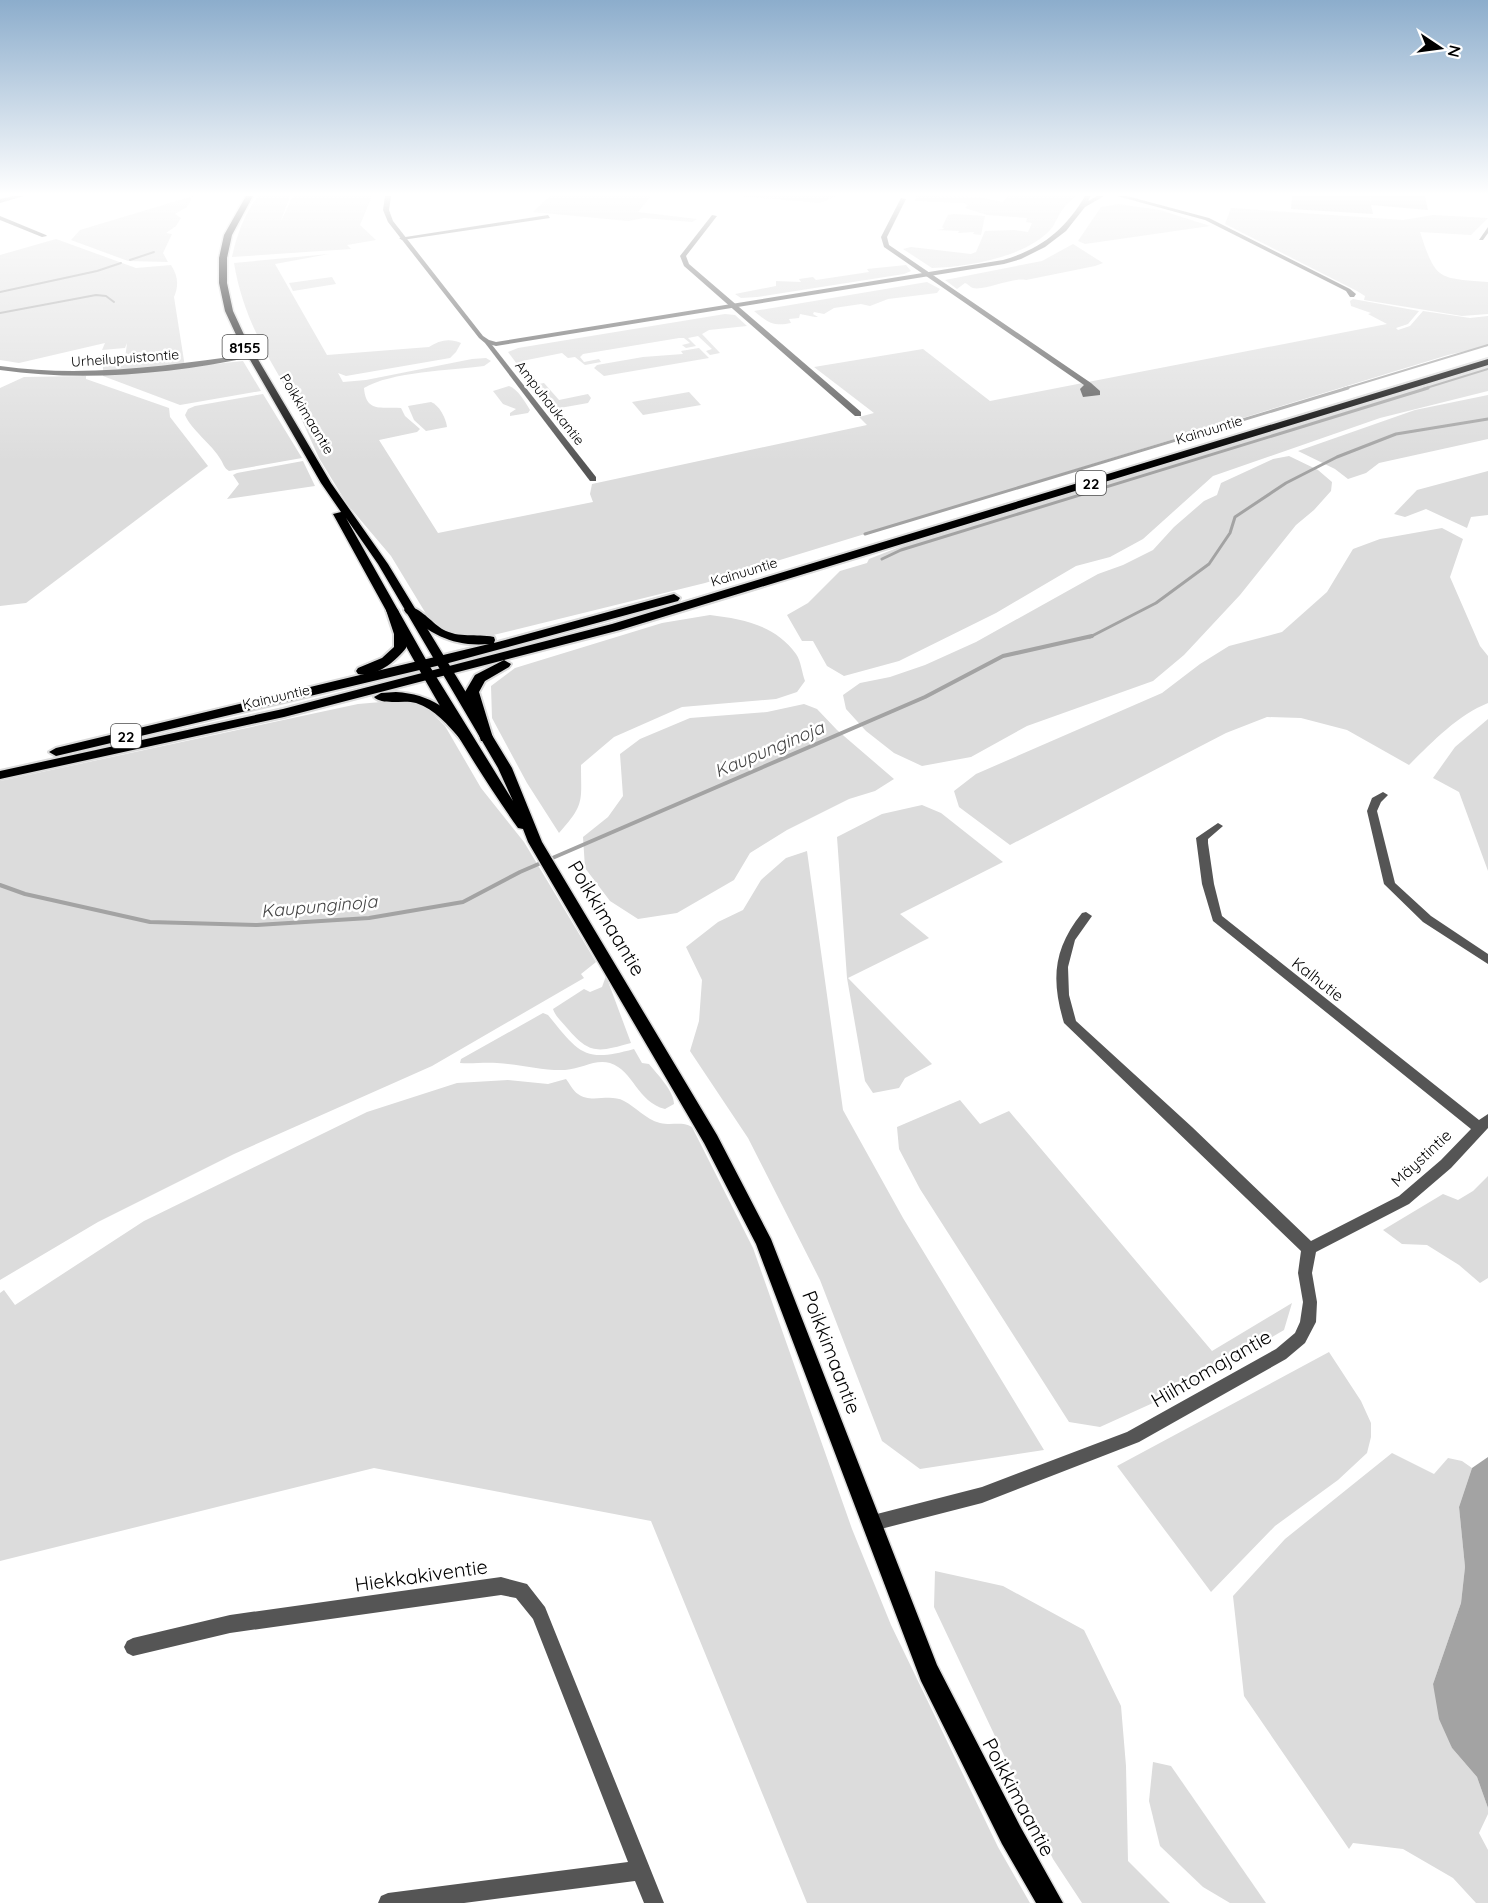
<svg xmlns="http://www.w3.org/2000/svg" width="1488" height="1903" font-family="Quicksand,sans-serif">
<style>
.green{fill:#dcdcdc}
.water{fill:#a3a3a3}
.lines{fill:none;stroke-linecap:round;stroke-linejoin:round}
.stream-far2{stroke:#a3a3a3;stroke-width:2}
.stream-far1{stroke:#a3a3a3;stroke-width:3}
.stream{stroke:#a3a3a3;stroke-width:4}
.building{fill:#c4c4c4}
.primary-casing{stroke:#dbdbdb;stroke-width:3}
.trunk-casing{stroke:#dbdbdb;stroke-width:4}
.minor{fill:#555;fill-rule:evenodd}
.tertiary{fill:#555;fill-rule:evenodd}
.primary{fill:#000;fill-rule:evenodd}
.trunk{fill:#000;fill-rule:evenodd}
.labels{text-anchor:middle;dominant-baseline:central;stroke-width:5;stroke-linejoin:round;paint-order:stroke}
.far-street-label{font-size:14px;fill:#000;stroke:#fff}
.shield{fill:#fff;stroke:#4c4c4c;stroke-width:1.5}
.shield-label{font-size:15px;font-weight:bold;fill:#000}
.street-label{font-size:16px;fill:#000;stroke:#fff}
.water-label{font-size:18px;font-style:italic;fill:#444;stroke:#fff}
.near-street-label{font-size:20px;fill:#000;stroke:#fff}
</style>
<rect width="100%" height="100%" fill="#fff"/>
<!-- green -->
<g class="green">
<path d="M193,196L187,207L175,214L181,218L176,226L166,233L172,234L163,253L168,262L128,261L71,240L80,230Z"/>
<path d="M258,196H290L280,223L293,196H372L360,225L376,240L347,245L351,249L232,257C237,234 244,215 258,196Z"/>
<path d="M550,196H651L638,212L697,219L692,222L644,218L628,221L533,212Z"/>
<path d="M739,196H836L820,203Z"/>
<path d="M916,196L978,197L1003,202L1008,196H1076C1072,200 1066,204 1063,209C1058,215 1056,223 1051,229C1026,257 968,267 932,268L903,249L911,247L971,254L976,252L985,231L1014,230L1028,232L1032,223L1026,222L1027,218L987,215L965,208L968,205L964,203L915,201Z"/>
<path d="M1118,204L1160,210L1210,226L1085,244L1078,241L1101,207Z"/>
<path d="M1231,208L1403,220L1433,215L1488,218L1471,235L1420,232C1436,281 1438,278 1488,282V314L1462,316L1364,300L1365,296L1357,291L1225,224Z"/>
<path d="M954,214L985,216L981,235L973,234L974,232L958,233L959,231L936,230L944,229L942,227L948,215Z"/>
<path d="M56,239L136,268L171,265C178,276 179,285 174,297L185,367L243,361L261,391L180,405L103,376V361L125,359L127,343L125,348L102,350L105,343L19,363L0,360V255Z"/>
<path d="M1073,244L1103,263L1095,266L1026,280C1012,277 985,291 973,288C970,287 968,284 965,283L957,289L945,280L1042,261Z"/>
<path d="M329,254L275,264L327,355L429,347C439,340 450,338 461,343L456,352L450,358L346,376L338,373L343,382L366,380L472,359L486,358L491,361L484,366C452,370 390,372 364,388C366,414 383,406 401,408L405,416L420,429L417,432L379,440L438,533L593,502L590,494L592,484L867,425L859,417L874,413L814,367L923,349L990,401L1387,324L1368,314L1371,313L1351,306L1350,301L1353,299L1419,311L1408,324L1396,328L1398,330L1410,326L1423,311L1470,318L1488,316V346L1448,355L705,583L477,639L444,632L431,622L391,556L347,504L319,458L296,407L289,397L291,396C265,353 242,313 234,263Z"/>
<path d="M906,265L911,271L904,274L757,297L741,298L735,294L776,286V281L801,282L799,279L813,277L816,280L869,272L867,269Z"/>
<path d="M332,277L336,284L293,291L289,283Z"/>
<path d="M927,282L940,289L937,293L888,299L870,306L861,304L834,308L824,314L814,312L813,314L818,317H815L800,314L799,318L789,319L791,323C774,327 767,322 754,311Z"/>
<path d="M725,314L735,315L747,326L709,330L702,334L720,353L710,355L706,351L712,349L698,336L688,338L696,346L686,348L682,345L690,343L684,338H679L583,354L580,357L584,362L599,359L601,362L585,365L575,357L568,358L562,353L522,361L525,366L520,368L508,352L518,348Z"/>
<path d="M699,348L709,358L604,376L594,368L597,365L643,357L683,354L681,351Z"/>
<path d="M1488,364V391L1380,418L1213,476L1143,539L1110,557L1076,566L996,613L899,661L844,676L827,666L813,641H802L787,615L808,603L840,571L867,563L869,559L907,544Z"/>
<path d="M86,376V379L169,408L170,417L208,466L26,603L0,606V388L24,377Z"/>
<path d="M544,383L559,400L588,394L591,398L588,403L554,409L534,385Z"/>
<path d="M509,386C518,389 525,402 530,410L528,413L510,416V413L516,409L503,404L493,391Z"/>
<path d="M689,392L701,405L643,415L632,402Z"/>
<path d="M263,394L302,458L229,471C224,468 224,465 221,460C212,444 191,430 185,415L188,409L195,406Z"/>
<path d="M1488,395V439L1379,463L1366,473L1348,479L1335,469L1298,451L1415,410Z"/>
<path d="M431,402C439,405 446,418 447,427L426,431L414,420L408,406Z"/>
<path d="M1289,456L1318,470L1332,482L1331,491L1314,510L1296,525L1240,595L1184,655L1153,681L1027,726L971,757L922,766L894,753L866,731L846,709L843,695L860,683L890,677L925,665L976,642L1098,574L1123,565L1153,550L1174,527L1204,501L1217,495L1221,483L1273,459Z"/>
<path d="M303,461L315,486L227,499L239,484L233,475L237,473Z"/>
<path d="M1488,471V515L1471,517L1467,528L1426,509L1405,517L1394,514L1417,490Z"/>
<path d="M1442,528L1463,539L1450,577L1480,646L1488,656V703C1458,715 1432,742 1409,765L1347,730L1301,718L1267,717L1226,733L1010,845L959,807L954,791L976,774L1162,693L1200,664L1229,646L1282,632L1327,592L1353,549L1380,539Z"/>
<path d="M710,615C743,619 775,625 796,654C801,661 802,673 805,681L797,692L776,699L682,707L614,737L581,765C581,802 585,804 559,833L527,783L492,718L491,686L515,668L662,623Z"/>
<path d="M404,700L424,705L445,726L481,788L524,842L596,962L581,974L584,978L432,1066L234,1154L98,1222L0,1280V781L358,704Z"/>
<path d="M804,704L817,709L837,730L894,779L875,791L849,799L787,830L750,853L734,880L677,913L638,919L610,901L585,868L583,837L608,817L623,796L620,754L640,739L690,718L767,712Z"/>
<path d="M1488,719V871L1459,792L1433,778L1455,747Z"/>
<path d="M922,805L941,813L1003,862L900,914L929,938L848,978L932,1064L905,1078L899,1088L873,1093L865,1081L847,978L837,837L882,814Z"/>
<path d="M807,851L843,1110L903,1218L1044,1450L920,1469L882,1441L820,1280L748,1138L690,1051L699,1021L702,980L686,947L718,922L743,910L761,880L786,858Z"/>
<path d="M606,976L631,1043C598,1052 590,1055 567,1028C562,1022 555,1016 553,1009L584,989L590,992L602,987Z"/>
<path d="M543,1013L548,1015C579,1053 584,1063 634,1049L642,1063L649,1064C657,1074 674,1091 674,1104L665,1109C637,1102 634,1071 610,1063C594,1059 582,1069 565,1070C543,1071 519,1064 497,1063C484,1062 472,1064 460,1063L461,1059Z"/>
<path d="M566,1079C570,1084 573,1091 578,1094C591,1104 609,1093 624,1101C636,1107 645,1119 660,1123C672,1126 681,1121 692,1127L753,1248L852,1529L891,1625L998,1847L1030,1903H807L651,1521L374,1468L0,1561V1293L4,1290L15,1305L144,1221L367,1112L457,1083L508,1080L548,1084Z"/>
<path d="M960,1100L980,1124L1009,1111L1212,1351L1292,1303L1284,1330L1186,1388L1100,1427L1069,1422L920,1189L899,1149L897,1127Z"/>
<path d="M1488,1176V1278L1480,1283L1459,1265L1427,1245L1402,1244L1383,1230L1443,1194L1458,1200L1473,1191Z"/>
<path d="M1329,1352L1361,1401L1371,1423V1437L1367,1453L1338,1480L1275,1526L1211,1592L1117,1466Z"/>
<path d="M1392,1453L1434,1474L1448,1458L1462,1461L1472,1468L1459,1507L1465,1567L1461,1603L1433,1684L1452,1748L1477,1777L1488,1808V1814L1479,1833L1488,1850V1903H1476L1453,1878L1403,1849L1353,1843L1349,1849L1244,1696L1233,1596L1285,1539Z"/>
<path d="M935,1571L1003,1586L1084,1630L1121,1706L1126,1766L1128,1861L1170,1903H1082L1053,1859L934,1607Z"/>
<path d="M1153,1762L1171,1766L1266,1903H1230L1203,1887L1160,1846L1149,1801Z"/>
</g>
<!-- water -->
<path class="water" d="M1488,1457V1808L1477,1777L1452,1748L1439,1719L1433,1684L1461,1603L1465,1567L1459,1507L1472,1468Z"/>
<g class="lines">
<!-- stream-far2 -->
<g class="stream-far2">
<path d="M130,260L154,252"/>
<path d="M0,292L97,271L121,263"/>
<path d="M0,313L96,295L106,296L114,302"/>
<path d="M1343,389L1488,345"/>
<path d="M1423,389L1488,369"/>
</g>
<!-- stream-far1 -->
<g class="stream-far1">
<path d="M865,534L1348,388"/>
<path d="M882,559L901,550L1428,388"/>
<path d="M1090,637L1156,603L1209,564L1230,533L1235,517L1286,483L1337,457L1396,434L1488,419"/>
</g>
<!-- stream -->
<path class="stream" d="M0,885L25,894L150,922L257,925L369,918L463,902L520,872L925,697L1003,656L1092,636"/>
</g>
<!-- building -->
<path class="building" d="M1292,196H1370L1371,204V196H1425L1428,210L1371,205L1373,214L1291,209Z"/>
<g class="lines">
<!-- primary casing -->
<g class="primary-casing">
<path id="primary" d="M246,196H253L232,235L227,258V283L233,311L246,339L331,483L388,564L512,768L542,842L717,1135L771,1239L937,1665L1020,1826L1063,1903H1036L1002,1844L921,1681L756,1244L704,1143L528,842L523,829L518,828C448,729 392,620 333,514L341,512L321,483L238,339L225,311L219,283V258L224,235ZM346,518L378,564L498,768L513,801L429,665Z"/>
</g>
<!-- trunk casing -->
<g class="trunk-casing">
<g id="trunk">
<path d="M1488,359V365L620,630L284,717L0,779V771L283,709L612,624Z"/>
<path d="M674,594L680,598L678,601L445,664L56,756L49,752L56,748L489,644C454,647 432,635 406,613L404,610L406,607C418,605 431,622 442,629C460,639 475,633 494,637L495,640L494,643Z"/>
<path d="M392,606L398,610L406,634V648C396,661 376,678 358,674L356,671L358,668L382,658L394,647V634L386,610Z"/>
<path d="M504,660L511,664L509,667L485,681L479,692L493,738L491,741H481L465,692L475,675Z"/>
<path d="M396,692C430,694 453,710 473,737L466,741L461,740C448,725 435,709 416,703C404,699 383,706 374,697L381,693Z"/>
</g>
</g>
<!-- minor -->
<g class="minor">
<path d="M14,196H24L0,203V199Z"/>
<path d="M1117,196H1127L1209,218L1350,289L1356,294L1354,297H1350L1346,291L1205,220Z"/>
<path d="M901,198L906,199L887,237L889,245L1091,383L1100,391V395L1083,397L1080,389L1084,385L884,247L881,237Z"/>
<path d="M548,215L550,218L402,240L399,238Z"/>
<path d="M712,215L717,216L686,256L689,264L861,412V416H855L684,266L680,256Z"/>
<path d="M0,216L46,235L47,236L42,237L0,220Z"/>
<path d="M1488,227V233L1483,240H1479Z"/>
<path d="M485,341H489L596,477V481H590L485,343Z"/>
<path d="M250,354L252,355V357C170,374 83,382 0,370V366C84,378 166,366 250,354Z"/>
<path d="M1383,792L1388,795L1381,802L1377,811L1395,883L1431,916L1488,954V964L1423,922L1384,884L1367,811L1372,798Z"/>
<path d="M1218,823L1223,826L1208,839V843L1214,884L1222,916L1479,1120L1488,1114V1128L1451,1168L1409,1204L1316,1252L1312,1273L1317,1302L1316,1322L1305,1343L1286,1359L1139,1442L982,1503L873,1531L867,1529L865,1523L867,1517L873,1515L982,1487L1127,1432L1276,1349L1295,1333L1300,1322L1303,1302L1298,1273L1301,1251L1064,1023C1051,980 1053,949 1082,913L1086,912L1092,916L1075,940L1068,967L1069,995L1076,1021L1192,1127L1311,1241L1399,1196L1441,1160L1471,1129L1213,921L1202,884L1196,838Z"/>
<path d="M501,1577L527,1584L545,1607L664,1903H644L635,1881L464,1903H378L381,1896L388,1893L628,1862L533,1619L516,1598L501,1595L230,1633L133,1656L127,1653L124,1647L127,1641L133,1638L230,1615Z"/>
</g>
<!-- tertiary -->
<path class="tertiary" d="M385,196H391L389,210L393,221L483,336L489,340L496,342L1003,260C1041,249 1065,230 1085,196H1091L1088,201L1097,196H1104L1085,207L1066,231L1045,247L1021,259L1004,264L496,346L485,343L479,338L388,222L383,210Z"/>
<!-- primary -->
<use href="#primary" class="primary"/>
<!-- trunk -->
<use href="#trunk" class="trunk"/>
</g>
<!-- sky -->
<linearGradient id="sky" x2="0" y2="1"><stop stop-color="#8cadcc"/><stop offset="0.42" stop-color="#fff"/><stop offset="1" stop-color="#fff" stop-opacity="0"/></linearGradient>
<rect width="1488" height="462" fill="url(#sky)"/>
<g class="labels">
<!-- far-street labels -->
<g class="far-street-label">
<text transform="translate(125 358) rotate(-4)">Urheilupuistontie</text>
<text transform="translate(550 403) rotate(52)">Ampuhaukantie</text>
<text transform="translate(307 414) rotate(59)">Poikkimaantie</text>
<text transform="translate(1209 430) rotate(-17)">Kainuuntie</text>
<text transform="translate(744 572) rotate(-17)">Kainuuntie</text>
<text transform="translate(276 697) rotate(-13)">Kainuuntie</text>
</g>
<!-- shield labels -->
<g class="shield">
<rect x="222.5" y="335" width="45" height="24" rx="4.5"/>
<rect x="1076" y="471" width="30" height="24" rx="4.5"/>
<rect x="111" y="724" width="30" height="24" rx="4.5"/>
</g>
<g class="shield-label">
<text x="245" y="347">8155</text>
<text x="1091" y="483">22</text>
<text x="126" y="736">22</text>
</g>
<!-- street labels -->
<g class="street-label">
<text transform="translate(1318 979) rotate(38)">Kalhutie</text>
<text transform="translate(1421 1158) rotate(-43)">Mäystintie</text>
</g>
<!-- water labels -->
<g class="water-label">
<text transform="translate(769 749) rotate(-23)">Kaupunginoja</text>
<text transform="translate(319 906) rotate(-5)">Kaupunginoja</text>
</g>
<!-- near-street labels -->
<g class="near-street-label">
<text transform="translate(607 918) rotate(59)">Poikkimaantie</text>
<text transform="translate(832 1352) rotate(69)">Poikkimaantie</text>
<text transform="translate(1211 1368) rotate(-30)">Hiihtomajantie</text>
<text transform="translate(421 1575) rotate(-8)">Hiekkakiventie</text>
<text transform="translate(1019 1797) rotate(62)">Poikkimaantie</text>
</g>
</g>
<!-- north arrow -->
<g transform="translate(1440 48) rotate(103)" stroke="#ffffff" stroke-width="4.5" paint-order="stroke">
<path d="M0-4.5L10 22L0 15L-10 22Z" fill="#000000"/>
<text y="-9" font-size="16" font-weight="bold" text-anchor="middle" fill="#000000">N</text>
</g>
</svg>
